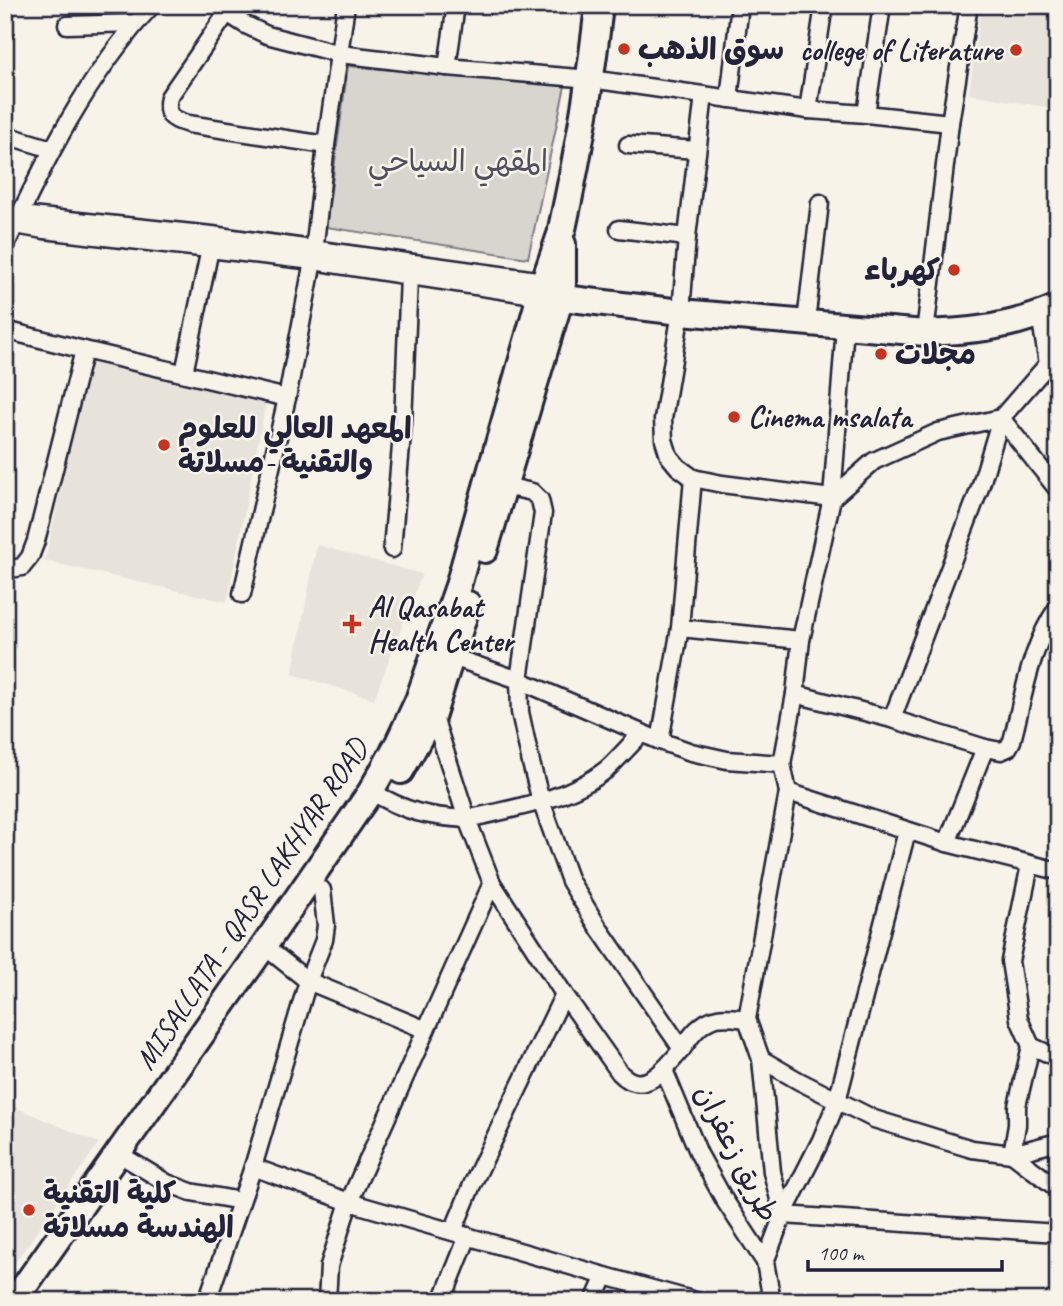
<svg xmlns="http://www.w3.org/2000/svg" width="1063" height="1306" font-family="Caveat,'Playpen Sans Arabic',sans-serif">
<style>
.built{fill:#e7e3db}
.green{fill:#d8d5cf;stroke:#7d7c85;stroke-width:2}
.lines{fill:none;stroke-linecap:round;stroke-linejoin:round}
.minor-casing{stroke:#22223b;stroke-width:21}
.primary-casing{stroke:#22223b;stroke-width:30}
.trunk-casing{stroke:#22223b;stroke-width:32}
.minor{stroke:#f7f3e8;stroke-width:16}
.primary{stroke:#f7f3e8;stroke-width:24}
.trunk{stroke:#f7f3e8;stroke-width:26}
.poi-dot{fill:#c8321e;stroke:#f7f3e8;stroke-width:2.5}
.labels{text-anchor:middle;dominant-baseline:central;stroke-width:5;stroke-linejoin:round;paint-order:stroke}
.poi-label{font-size:30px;font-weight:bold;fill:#22223b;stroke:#f7f3e8;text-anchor:start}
.park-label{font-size:30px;fill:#504f60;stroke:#f7f3e8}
.street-label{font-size:30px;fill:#22223b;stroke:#f7f3e8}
</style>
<rect width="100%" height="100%" fill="#f7f3e8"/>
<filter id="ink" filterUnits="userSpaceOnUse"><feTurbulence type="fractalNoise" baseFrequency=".0143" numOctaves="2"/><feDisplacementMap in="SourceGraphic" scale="14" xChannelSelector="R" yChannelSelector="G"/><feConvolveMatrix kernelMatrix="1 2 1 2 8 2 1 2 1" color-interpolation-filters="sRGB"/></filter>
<g filter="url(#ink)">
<!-- built -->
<g class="built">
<path d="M981,5H1058V109L969,94Z"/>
<path d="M89,359L266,402L227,602L45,561Z"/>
<path d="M317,545L422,574L374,699L292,674Z"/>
<path d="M5,1103L99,1143L5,1277Z"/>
</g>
<!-- green -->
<path class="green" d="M348,66L565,86L528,258L326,227Z"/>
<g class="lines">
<!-- minor casing -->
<g class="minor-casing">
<g id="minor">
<path d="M218,5L227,13L246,25L267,35L340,54L447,67L591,79L808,110L866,114L950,123"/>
<path d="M227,13L169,97C165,115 171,119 188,124L326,145"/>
<path d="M67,25L136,23"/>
<path d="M447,67L456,5"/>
<path d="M704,95L687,237L681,312L663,419L664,440L669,456L678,467L693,478L722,484L832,498L874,461L938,432L1001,418L1048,364"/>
<path d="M729,99L740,5"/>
<path d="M808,110L824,5"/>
<path d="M866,114L882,5"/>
<path d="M5,135L52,149"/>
<path d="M628,145L697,150"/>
<path d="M21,215L212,235L544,281"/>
<path d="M15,225L44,230L313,261L540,296"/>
<path d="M619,229L687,237"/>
<path d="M5,247C44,161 88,75 152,5"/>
<path d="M1040,314L1048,364L1058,376"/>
<path d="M806,322L820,203"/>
<path d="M5,330L84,350L287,398"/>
<path d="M925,333L950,123L969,5"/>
<path d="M184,373L210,249"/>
<path d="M1001,418L1058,490"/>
<path d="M496,484L532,492L540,500L543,513L519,680L520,712L531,763L541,801L570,881L598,927L682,1049C666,1068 644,1098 620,1073L564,994L492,883L467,819C514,808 569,800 607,769C619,758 630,745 642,733"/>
<path d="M392,549L403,423L409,276"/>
<path d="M5,570L22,567L30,557L36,541L84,350"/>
<path d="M242,594L287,398L313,261L326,145L346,5"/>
<path d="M680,628L801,640"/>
<path d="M444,654L519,680L660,741L691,752L727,760L782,764"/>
<path d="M795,694L892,719L985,748L1001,751L1008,748L1012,741C1024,695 1030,647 1058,607"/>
<path d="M892,719L980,488L1001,418"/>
<path d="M660,741L680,628L693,478"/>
<path d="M371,791C405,812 428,817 467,819L433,714"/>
<path d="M788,792L947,843L1058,871"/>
<path d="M907,831L837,1101L821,1140L783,1215L1058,1233"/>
<path d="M947,843L985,748"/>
<path d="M264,946L308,981L426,1030L492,883"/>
<path d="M1031,1046L1058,1058"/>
<path d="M682,1049C690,1037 701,1021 717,1018C726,1016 738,1018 747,1019"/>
<path d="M761,1059L799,1081L874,1119L952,1143L972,1149L1012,1154L1058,1142"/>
<path d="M664,1070L699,1154L725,1201L765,1262L772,1301"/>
<path d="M1012,1154L1017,1125V1106L1031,1046L1019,1019L1010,961L1030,865"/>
<path d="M1012,1154L1058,1189"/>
<path d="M129,1160L167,1183L191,1192L241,1201"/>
<path d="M253,1167L349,1202L605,1276L696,1301"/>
<path d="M453,1231L472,1185L564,994"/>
<path d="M765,1262L783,1215L772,1172L761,1059L747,1019L788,792L782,764L795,694L801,640L832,498L845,326"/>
<path d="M207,1301L253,1167L308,981L324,940L326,925L322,890"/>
<path d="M327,1301L329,1266L349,1202L426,1030"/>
<path d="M442,1301L468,1236"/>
<path d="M594,1301L605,1276"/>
</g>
</g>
<!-- primary casing -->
<g class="primary-casing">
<g id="primary">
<path d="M546,296L681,312L925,333C975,331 1012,327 1058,307"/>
<path d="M485,550L561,297L563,283V244"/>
<path d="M401,771L433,714L468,604"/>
<path d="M14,1301L264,946L371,791L397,745L418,700L458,586L544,281L562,229"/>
</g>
</g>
<!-- trunk casing -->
<g class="trunk-casing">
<path id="trunk" d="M562,229C578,155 591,81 599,5"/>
</g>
<!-- minor -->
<use href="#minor" class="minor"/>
<!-- primary -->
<use href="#primary" class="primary"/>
<!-- trunk -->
<use href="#trunk" class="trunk"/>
</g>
</g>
<!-- markers -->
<g class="poi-dot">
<circle cx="624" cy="49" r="7"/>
<circle cx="1016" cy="50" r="7"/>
<circle cx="954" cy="270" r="7"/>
<circle cx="881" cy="354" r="7"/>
<circle cx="734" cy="417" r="7"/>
<circle cx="164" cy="445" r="7"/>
<path d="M348.5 613.5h7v7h7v7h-7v7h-7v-7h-7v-7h7z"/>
<circle cx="29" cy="1210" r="7"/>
</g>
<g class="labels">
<!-- poi labels -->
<g class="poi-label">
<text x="638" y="49">سوق الذهب</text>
<text x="1002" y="50" text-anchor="end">college of Literature</text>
<text x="940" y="270" text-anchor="end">كهرباء</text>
<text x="895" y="354">مجلات</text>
<text x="748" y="417">Cinema msalata</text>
<text x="178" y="428">المعهد العالي للعلوم<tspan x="178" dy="34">والتقنية -مسلاتة</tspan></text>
<text x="368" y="607">Al Qasabat<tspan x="368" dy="34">Health Center</tspan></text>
<text x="43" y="1193">كلية التقنية<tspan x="43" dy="34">الهندسة مسلاتة</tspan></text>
</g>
<!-- park labels -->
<g class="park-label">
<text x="458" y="161">المقهي السياحي</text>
</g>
<!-- street labels -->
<g class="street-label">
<text transform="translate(251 904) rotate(-56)">MISALLATA - QASR LAKHYAR ROAD</text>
<text transform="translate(737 1153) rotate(63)">طريق زعفران</text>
</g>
</g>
<!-- margin -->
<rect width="1063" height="1306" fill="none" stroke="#f7f3e8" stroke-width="28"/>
<rect x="14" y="14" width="1035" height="1278" fill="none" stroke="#22223b" stroke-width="2.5" filter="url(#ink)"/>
<!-- scale -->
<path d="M808 1260v10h194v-10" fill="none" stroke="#22223b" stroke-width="3.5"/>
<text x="818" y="1260" font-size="21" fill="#22223b" stroke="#f7f3e8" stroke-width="5" paint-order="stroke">100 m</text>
</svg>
